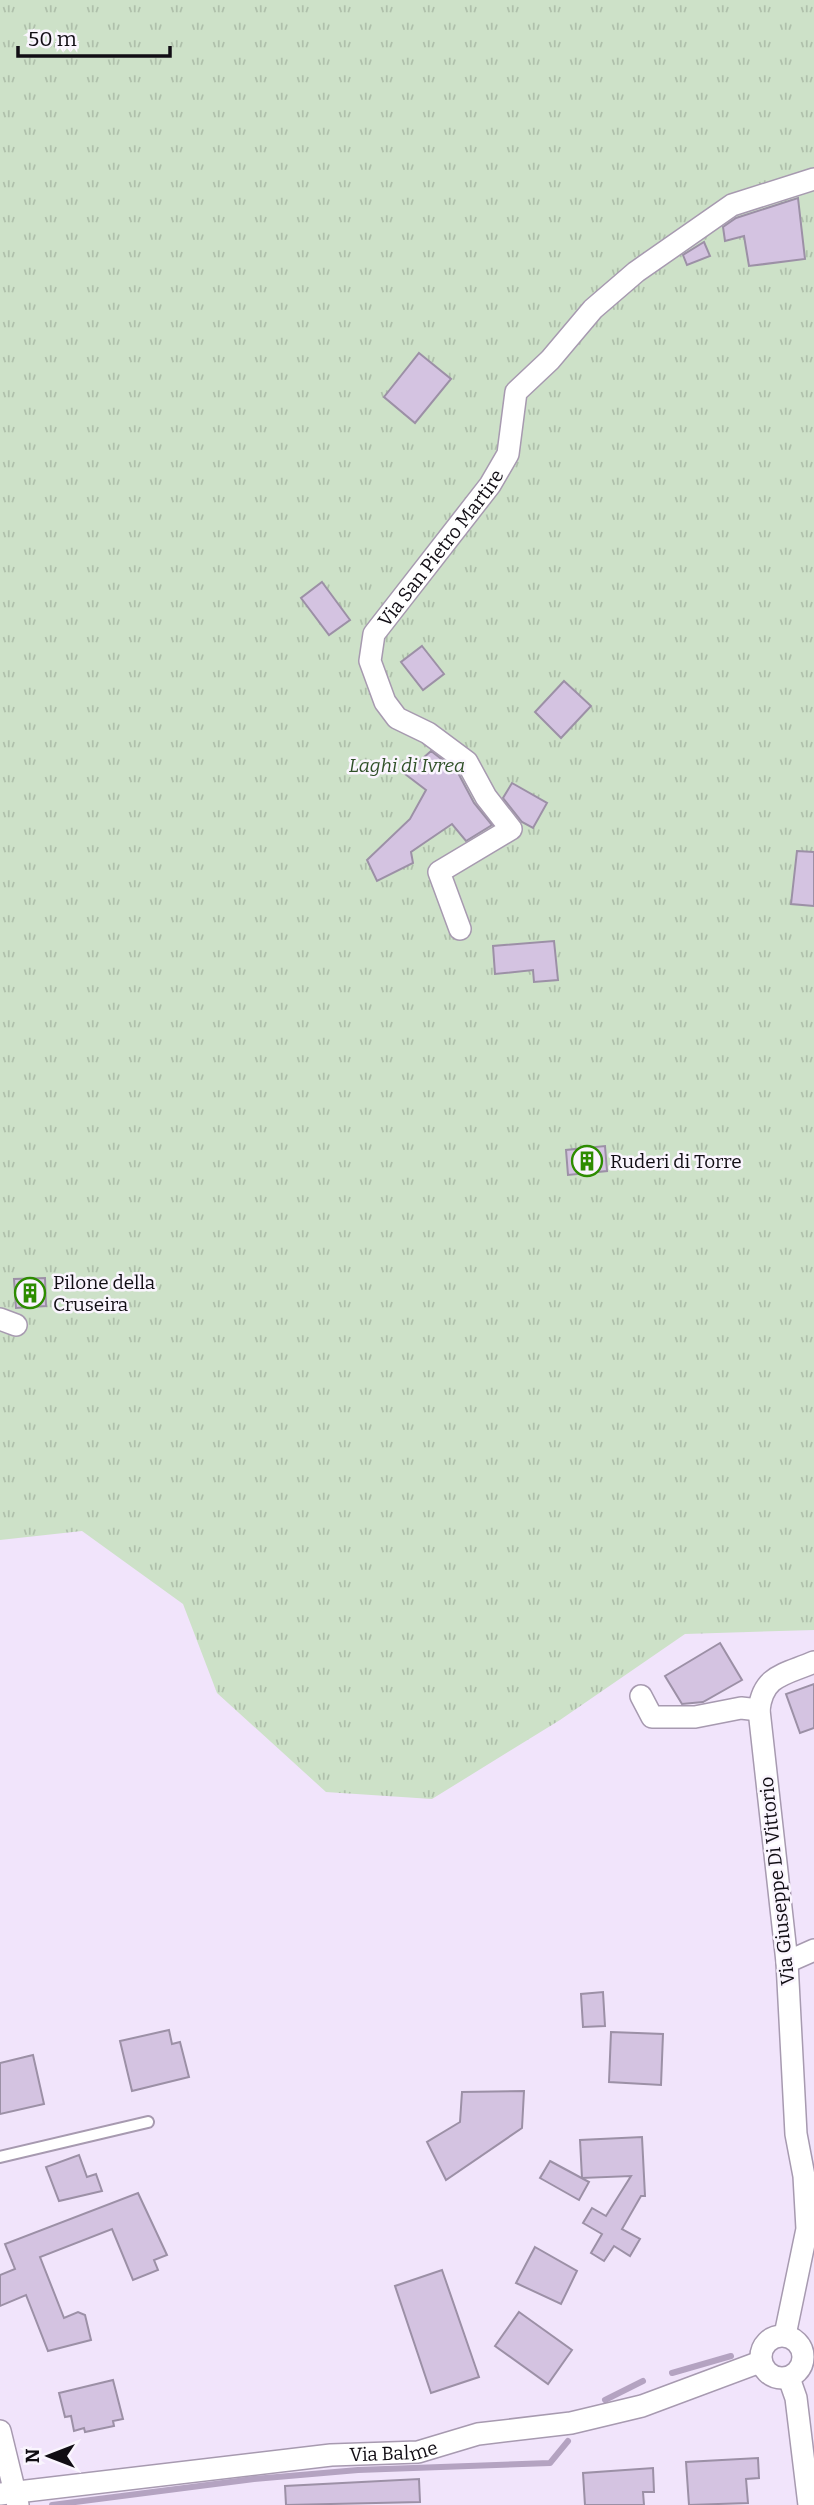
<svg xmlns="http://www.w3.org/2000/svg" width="814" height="2505" font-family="Bitter,serif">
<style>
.grass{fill:url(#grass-tufts)}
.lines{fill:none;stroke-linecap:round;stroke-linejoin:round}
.stream{stroke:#b4a3c1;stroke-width:6}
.building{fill:#d4c3e1;stroke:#9c90a6;stroke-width:2}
.service-casing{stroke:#a79ab0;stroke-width:14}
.minor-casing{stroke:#a79ab0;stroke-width:24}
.service{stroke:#fff;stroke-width:10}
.minor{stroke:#fff;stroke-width:21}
.labels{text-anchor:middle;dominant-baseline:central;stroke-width:5;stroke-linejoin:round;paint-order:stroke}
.street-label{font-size:19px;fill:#110d14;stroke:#faf5fe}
.park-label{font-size:19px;font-style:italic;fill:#305128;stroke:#faf5fe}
.poi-label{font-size:19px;fill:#110d14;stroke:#faf5fe;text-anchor:start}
</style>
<defs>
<pattern id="grass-tufts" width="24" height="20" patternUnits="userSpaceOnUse" patternTransform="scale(1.75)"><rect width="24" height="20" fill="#cde1c8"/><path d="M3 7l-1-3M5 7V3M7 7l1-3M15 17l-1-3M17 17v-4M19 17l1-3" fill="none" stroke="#afc0ab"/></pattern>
</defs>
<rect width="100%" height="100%" fill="#f1e4fb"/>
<!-- grass -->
<path class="grass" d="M0,0H814V1630L685,1634L560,1720L432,1799L326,1792L217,1693L183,1604L82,1531L0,1540Z"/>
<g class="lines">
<!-- stream -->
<g class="stream">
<path d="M672,2373L731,2356"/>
<path d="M605,2400L643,2381"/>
<path d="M52,2505L254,2479L358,2470L550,2463L568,2441"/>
</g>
</g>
<!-- building -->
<g class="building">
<path d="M798,198L805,259L749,266L744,236L725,241L723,227L736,218Z"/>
<path d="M704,242L710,256L687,265L683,255Z"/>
<path d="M419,353L451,379L415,423L384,397Z"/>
<path d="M322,582L350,620L329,635L301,598Z"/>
<path d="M422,646L444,674L423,690L401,662Z"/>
<path d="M564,681L591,706L561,738L535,712Z"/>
<path d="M431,751L457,771L474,803L492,825L466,841L452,824L411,852L413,863L377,881L367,860L410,819L426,790L405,774Z"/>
<path d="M512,783L547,803L533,828L522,822L503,798Z"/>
<path d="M797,851L814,852V906L791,904Z"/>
<path d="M554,941L558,980L534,982L533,970L495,974L493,946Z"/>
<path d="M605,1146L607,1171L568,1175L566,1150Z"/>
<path d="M45,1278L46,1306L16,1308L14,1279Z"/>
<path d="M720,1643L742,1680L703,1702L682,1704L665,1676Z"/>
<path d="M814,1684V1728L800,1733L786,1694Z"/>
<path d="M603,1992L605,2026L583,2027L581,1994Z"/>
<path d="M169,2030L172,2044L180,2042L189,2077L132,2091L120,2041Z"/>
<path d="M611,2032L663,2034L661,2085L609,2082Z"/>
<path d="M33,2055L44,2104L0,2114V2063Z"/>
<path d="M524,2091L522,2128L446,2180L427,2142L460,2122L462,2092Z"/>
<path d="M642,2137L645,2196H641L622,2229L640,2239L630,2256L614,2246L604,2261L591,2253L602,2234L583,2223L592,2208L606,2216L631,2176L582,2178L580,2140Z"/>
<path d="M79,2155L87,2177L96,2174L102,2191L59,2201L46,2167Z"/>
<path d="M550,2161L589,2182L579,2200L540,2178Z"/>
<path d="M138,2193L167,2255L154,2260L158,2270L133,2280L112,2229L40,2257L64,2318L78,2312L85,2315L91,2340L48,2351L26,2295L0,2306V2275L15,2269L5,2244Z"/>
<path d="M535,2247L577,2271L561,2304L516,2283Z"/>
<path d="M442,2270L479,2377L431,2393L395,2286Z"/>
<path d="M519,2312L572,2350L548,2384L495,2346Z"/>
<path d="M113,2380L123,2419L113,2421L114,2426L85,2432L84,2428L74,2431L71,2416L65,2417L59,2393Z"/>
<path d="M758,2458L759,2478L746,2479L748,2503L689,2505L686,2462Z"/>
<path d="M653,2468L654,2492H643L644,2505H585L583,2473Z"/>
<path d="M419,2479L420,2502L286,2505L285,2486Z"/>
</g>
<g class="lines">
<!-- service casing -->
<g class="service-casing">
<path id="service" d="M0,2157L148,2122"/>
</g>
<!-- minor casing -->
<g class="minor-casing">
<g id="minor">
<path id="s1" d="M460,929L439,872L511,829L486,797L467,762L428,733L397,718L385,702L370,661L374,634L490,485L508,454L516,392L550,360L593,309L636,272L732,205L814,179"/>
<path d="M0,1319L16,1325"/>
<path d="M641,1696L652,1717H695L741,1708L759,1710"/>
<path d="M787,1962L814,1950"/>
<path d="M785,2335L807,2229L804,2176L796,2134L787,1962L759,1710C763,1675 784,1675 814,1662"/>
<circle cx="782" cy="2357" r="21"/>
<path d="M789,2378L796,2398L809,2505"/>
<path d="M0,2431L18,2505"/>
<path id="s2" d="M0,2494L331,2455L418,2452L478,2434L571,2423L642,2406L760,2362"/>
</g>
</g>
<!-- service -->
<use href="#service" class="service"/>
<!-- minor -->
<use href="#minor" class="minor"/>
</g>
<!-- icons -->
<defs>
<g id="building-ring" transform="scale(1.575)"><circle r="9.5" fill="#faf5fe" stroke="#2d8c00" stroke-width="1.5"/><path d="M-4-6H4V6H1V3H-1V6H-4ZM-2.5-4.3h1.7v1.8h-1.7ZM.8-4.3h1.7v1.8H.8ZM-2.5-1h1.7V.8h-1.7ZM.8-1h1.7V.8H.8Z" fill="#2d8c00"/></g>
</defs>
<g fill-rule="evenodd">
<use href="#building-ring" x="587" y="1161"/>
<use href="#building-ring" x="30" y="1293"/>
</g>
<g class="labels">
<!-- street labels -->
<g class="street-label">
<text stroke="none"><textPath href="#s1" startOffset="508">Via San Pietro Martire</textPath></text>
<text transform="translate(777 1881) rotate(-96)">Via Giuseppe Di Vittorio</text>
<text stroke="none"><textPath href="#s2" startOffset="396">Via Balme</textPath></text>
</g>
<!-- park labels -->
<g class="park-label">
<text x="407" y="765">Laghi di Ivrea</text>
</g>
<!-- poi labels -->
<g class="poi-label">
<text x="610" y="1161">Ruderi di Torre</text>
<text x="53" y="1282">Pilone della<tspan x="53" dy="22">Cruseira</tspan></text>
</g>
</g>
<!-- north arrow -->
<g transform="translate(49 2456) rotate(270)" stroke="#faf5fe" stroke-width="5" paint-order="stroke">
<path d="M0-5L12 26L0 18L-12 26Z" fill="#110d14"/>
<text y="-10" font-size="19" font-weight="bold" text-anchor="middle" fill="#110d14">N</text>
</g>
<!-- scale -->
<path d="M18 46v10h152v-10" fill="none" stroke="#110d14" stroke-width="3.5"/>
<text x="28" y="46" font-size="21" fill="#110d14" stroke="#faf5fe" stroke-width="5" paint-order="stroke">50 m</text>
</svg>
